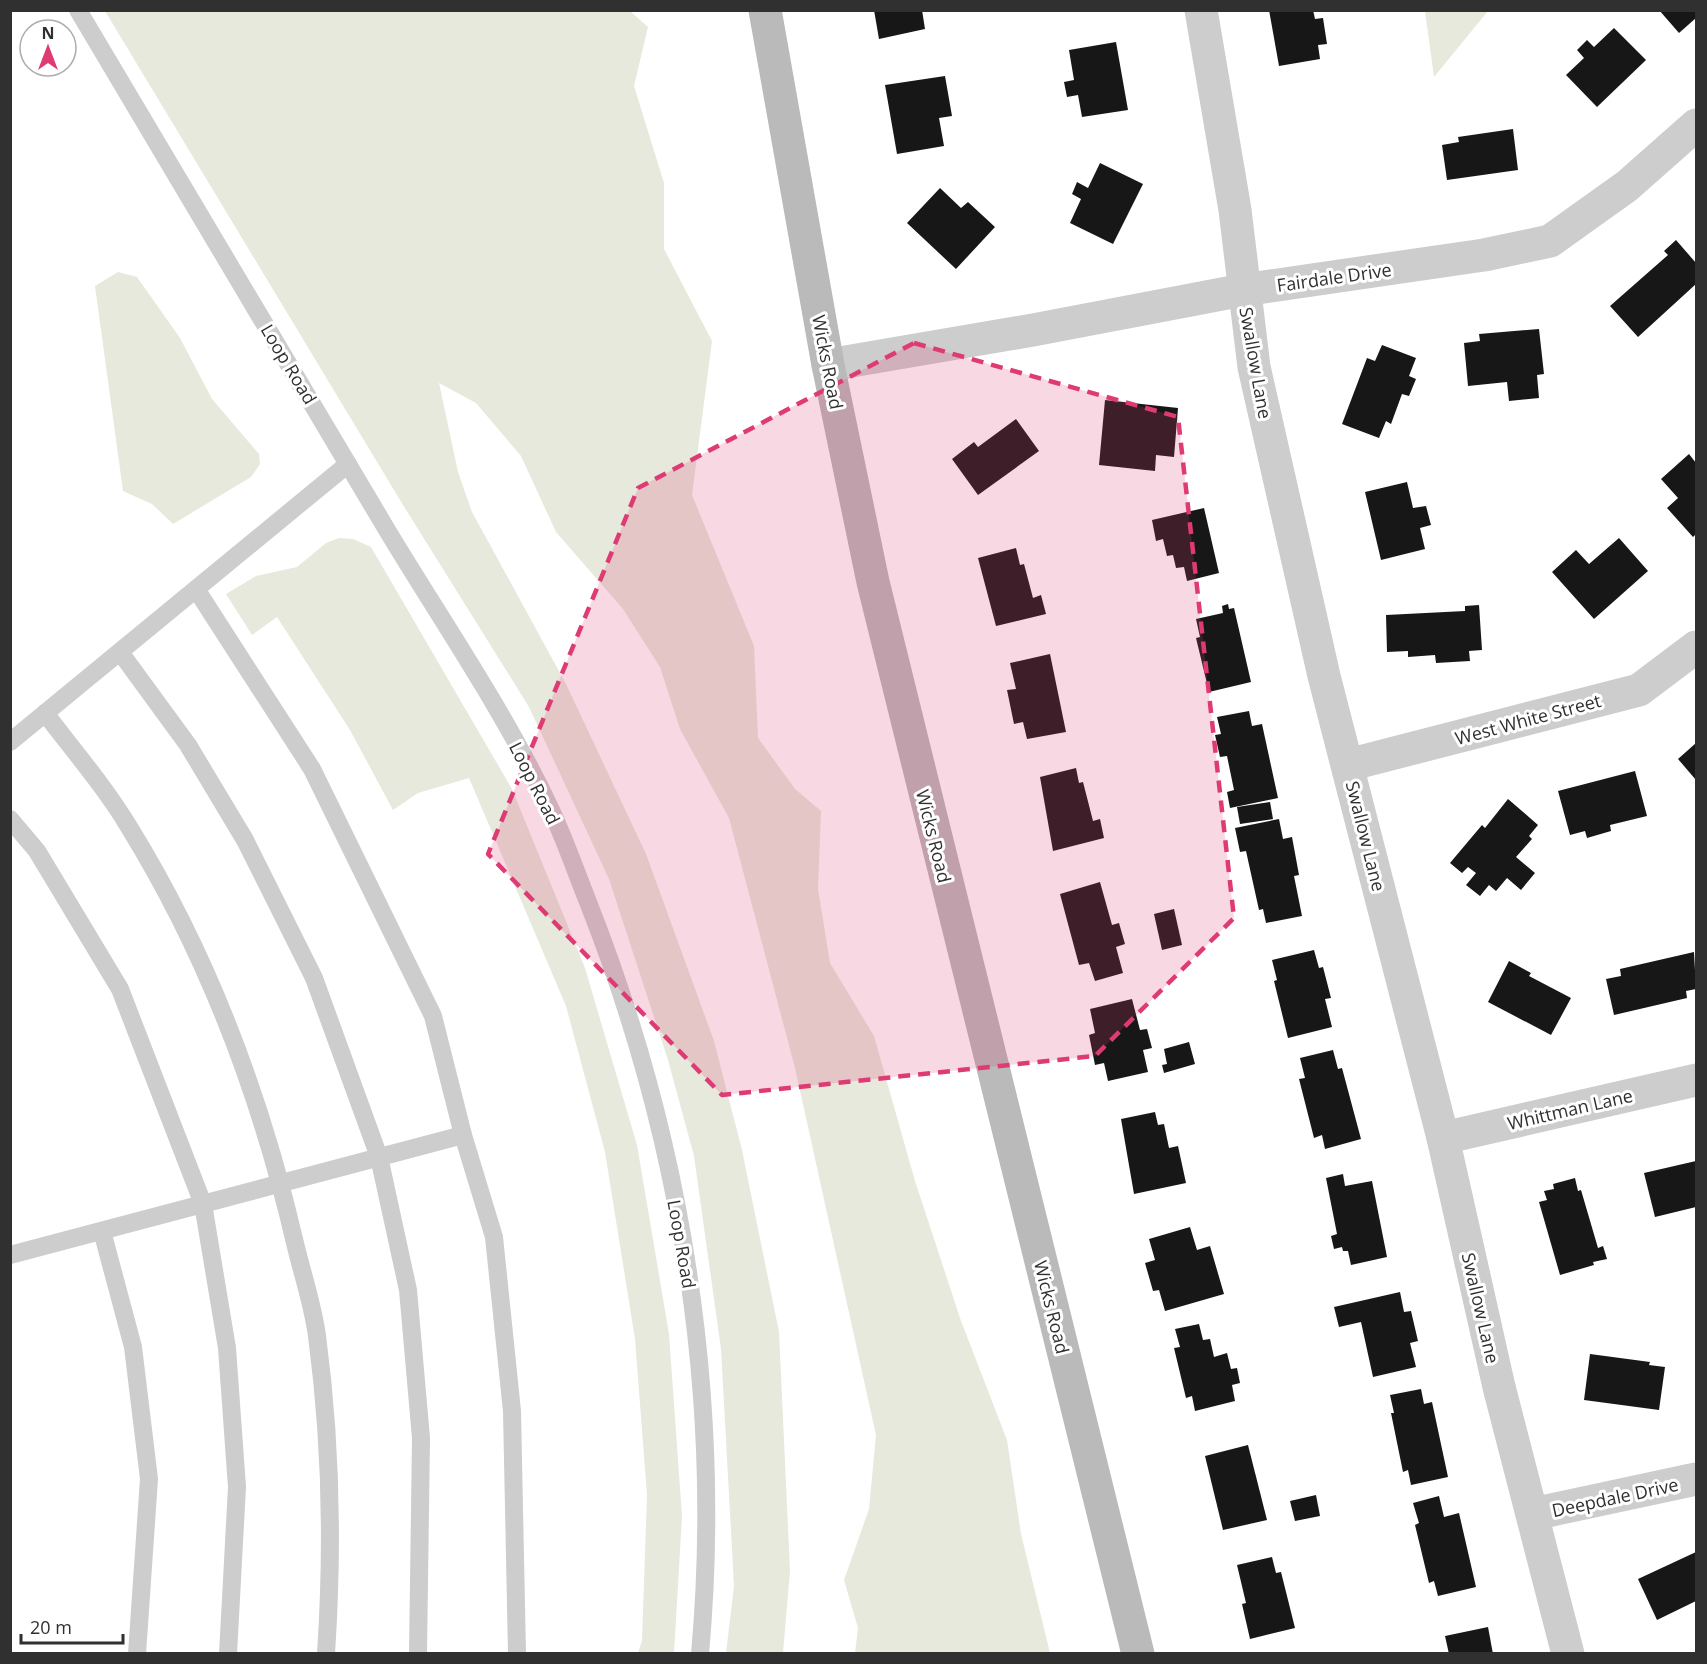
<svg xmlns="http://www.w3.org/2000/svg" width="1707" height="1664" font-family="'Open Sans',sans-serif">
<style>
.green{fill:#e7e9dc}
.building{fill:#171717}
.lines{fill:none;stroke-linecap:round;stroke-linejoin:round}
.service{stroke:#cdcdcd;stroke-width:18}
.minor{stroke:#cdcdcd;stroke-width:33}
.secondary{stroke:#bababa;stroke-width:33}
.marked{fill:#de3b75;fill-opacity:0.2;stroke:#de3b75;stroke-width:4.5;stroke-dasharray:12 8;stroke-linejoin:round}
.labels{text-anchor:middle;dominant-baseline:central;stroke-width:6;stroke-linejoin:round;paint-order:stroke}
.street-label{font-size:18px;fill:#303030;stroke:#fff}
</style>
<rect width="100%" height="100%" fill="#fff"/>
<!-- green -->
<g class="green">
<path d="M630,11L648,27L634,86L664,183V249L712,341L692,495L754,646L758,738L795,789L821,811L818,889L830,963L874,1036L915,1181L961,1321L1007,1440L1021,1534L1050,1653H855L858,1628L844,1580L869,1509L876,1435L795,1068L729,818L680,729L660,667L623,609L556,532L521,456L476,403L439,383L458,472L472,512L566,684L646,854L714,1041L742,1150L779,1332L790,1571L783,1653H726L734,1586L721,1349L694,1156L668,1060L609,879L529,707L403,505L105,11Z"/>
<path d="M1425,11H1488L1434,77Z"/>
<path d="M118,272L137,277L180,338L212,399L259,454L260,464L251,477L173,524L152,504L123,491L95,286Z"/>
<path d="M339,538L353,539L371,547L512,789L585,968L637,1145L669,1334L682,1516L674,1653H638L642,1641L647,1495L635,1339L605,1152L566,1006L469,778L418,793L393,810L350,730L277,617L252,635L226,594L256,576L297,567L326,543Z"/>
</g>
<!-- building -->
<g class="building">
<path d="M874,10H922L925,29L879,39Z"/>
<path d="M1269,10H1313L1315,19L1323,18L1327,44L1318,45L1320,59L1279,66Z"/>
<path d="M1659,10H1696V18L1679,33Z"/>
<path d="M1614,28L1646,60L1597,107L1566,75L1584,58L1577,50L1587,40L1594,47Z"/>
<path d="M1116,42L1128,110L1082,117L1078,95L1067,97L1064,82L1074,80L1069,50Z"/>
<path d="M945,76L952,116L939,118L944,146L897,154L885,85Z"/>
<path d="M1513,129L1518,170L1447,180L1442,145L1459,142L1458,137Z"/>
<path d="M1100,163L1143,184L1113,244L1070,223L1081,199L1072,194L1077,182L1088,188Z"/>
<path d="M940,188L961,208L968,202L995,227L956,269L907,223Z"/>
<path d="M1676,240L1696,263V284L1638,337L1610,306L1668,255L1664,251Z"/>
<path d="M1539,329L1544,374L1537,375L1539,398L1509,401L1507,382L1468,386L1464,343L1480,341L1479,334Z"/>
<path d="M1382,345L1416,358L1409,376L1416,379L1409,396L1402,394L1391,424L1386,421L1379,438L1342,424L1367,358L1375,361Z"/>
<path d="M1105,400L1178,408L1174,457L1156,455L1155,471L1099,465Z"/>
<path d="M1016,419L1039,451L978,495L952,459L974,442L978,447Z"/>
<path d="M1689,454L1696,463V534L1693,537L1667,508L1678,498L1661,479Z"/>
<path d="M1407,482L1413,508L1426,506L1431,525L1420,528L1425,549L1381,560L1365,492Z"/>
<path d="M1204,508L1219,573L1187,581L1184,567L1176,568L1173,555L1167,556L1163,539L1156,541L1152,520Z"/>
<path d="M1619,538L1648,571L1594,619L1552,572L1576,550L1589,564Z"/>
<path d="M1016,548L1020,565L1024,564L1033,598L1041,595L1046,614L996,626L978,558Z"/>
<path d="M1228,604L1229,609L1234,608L1251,682L1209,692L1196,638L1200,637L1196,619L1223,613L1222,606Z"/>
<path d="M1479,605L1482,650L1469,651L1470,661L1436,663L1435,655L1408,657V651L1387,652L1386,615L1465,611V606Z"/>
<path d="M1050,654L1066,732L1027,739L1023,722L1014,724L1007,690L1016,689L1010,663Z"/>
<path d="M1249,711L1252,726L1262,724L1278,798L1230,808L1227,792L1234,790L1227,756L1220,757L1215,735L1221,734L1217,717Z"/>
<path d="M1696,743V780L1678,759Z"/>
<path d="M1076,768L1079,783L1083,782L1093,821L1100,819L1104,838L1053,851L1040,777Z"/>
<path d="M1635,771L1647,816L1610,825L1611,831L1587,838L1585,831L1570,835L1558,791Z"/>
<path d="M1508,799L1538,825L1529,836L1532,839L1516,857L1535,873L1521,890L1507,878L1496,891L1489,885L1480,896L1466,885L1476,873L1468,867L1462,873L1450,863L1482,825L1485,828Z"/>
<path d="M1270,802L1273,819L1240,824L1237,807Z"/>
<path d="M1279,819L1283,839L1292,837L1299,875L1294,876L1302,916L1266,923L1263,909L1259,910L1246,851L1240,852L1235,828Z"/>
<path d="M1100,882L1112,925L1119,923L1125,944L1116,947L1123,973L1095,981L1089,963L1079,965L1060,894Z"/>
<path d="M1174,909L1182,945L1162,950L1154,914Z"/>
<path d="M1314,950L1319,968L1323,967L1331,998L1325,999L1332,1027L1288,1038L1274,981L1277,980L1272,960Z"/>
<path d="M1694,952L1696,989L1686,991L1687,998L1614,1015L1606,979L1621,976L1620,969Z"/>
<path d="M1509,961L1531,973L1529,976L1571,998L1551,1035L1488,1002Z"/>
<path d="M1132,999L1140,1030L1147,1029L1152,1048L1143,1050L1148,1072L1108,1081L1104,1063L1095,1065L1089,1035L1095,1033L1090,1009Z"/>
<path d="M1189,1042L1195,1064L1164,1073L1162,1065L1167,1064L1164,1049Z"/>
<path d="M1333,1050L1338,1069L1342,1068L1361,1139L1325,1149L1322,1135L1314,1138L1299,1079L1305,1078L1300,1058Z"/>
<path d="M1155,1112L1158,1125L1164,1124L1169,1148L1178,1146L1186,1183L1134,1194L1121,1119Z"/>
<path d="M1696,1161V1207L1655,1217L1644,1173Z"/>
<path d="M1343,1174L1345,1186L1372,1181L1387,1257L1351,1265L1348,1251H1343L1342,1247L1334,1249L1331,1236L1337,1234L1326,1178Z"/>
<path d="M1575,1178L1578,1191L1581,1190L1598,1248L1603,1246L1607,1259L1593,1262L1594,1265L1560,1275L1539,1202L1547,1200L1544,1191L1554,1189L1553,1184Z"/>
<path d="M1190,1227L1197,1250L1210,1246L1224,1294L1165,1311L1159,1290L1153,1291L1145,1263L1155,1260L1149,1239Z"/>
<path d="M1400,1292L1404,1312L1411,1311L1418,1341L1410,1343L1416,1367L1373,1377L1361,1322L1339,1327L1334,1307Z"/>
<path d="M1199,1324L1203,1340L1210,1339L1214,1357L1227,1353L1231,1369L1237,1368L1240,1383L1232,1385L1235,1401L1195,1411L1192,1396L1186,1398L1174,1348L1180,1347L1175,1329Z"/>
<path d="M1590,1354L1650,1362L1649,1365L1665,1367L1659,1410L1584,1400Z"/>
<path d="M1421,1389L1424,1404L1432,1402L1448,1477L1411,1485L1408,1470L1403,1472L1391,1413H1394L1390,1395Z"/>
<path d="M1248,1445L1267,1520L1223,1530L1205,1456Z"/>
<path d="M1316,1495L1320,1516L1295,1521L1290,1501Z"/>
<path d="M1439,1496L1444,1517L1459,1513L1476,1587L1438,1596L1434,1581L1429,1583L1415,1525L1419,1523L1413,1503Z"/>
<path d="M1696,1552V1601L1657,1620L1638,1579Z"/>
<path d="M1272,1557L1276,1573L1281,1572L1295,1628L1250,1639L1242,1604L1246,1603L1237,1565Z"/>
<path d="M1488,1627L1493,1654H1449L1445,1636Z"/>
</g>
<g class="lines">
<!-- service -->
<g class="service">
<path d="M78,10C181,183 284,357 387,530C443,623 505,712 551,810C565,840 576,872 588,902C682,1140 723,1398 700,1654"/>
<path d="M196,589L312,769L433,1016L463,1135L494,1237L512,1411L517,1654"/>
<path d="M120,652L188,745L245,840L314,978L379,1157L408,1290L421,1438L418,1654"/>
<path d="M45,713C73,750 105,787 129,827C208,955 261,1097 295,1243C302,1273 313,1305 317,1336C331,1441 333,1548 326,1654"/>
<path d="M10,742L348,464"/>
<path d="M10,819L37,851L120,989L203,1204L227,1348L237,1487L228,1654"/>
<path d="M102,1231L133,1347L149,1479L137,1654"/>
<path d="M10,1255L463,1135"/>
</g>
<!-- minor -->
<g class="minor">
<path d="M1201,10L1235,210L1254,367L1324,676L1443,1138L1499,1387L1568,1654"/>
<path d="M828,365L1033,330L1243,290L1484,255L1550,241L1627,186L1696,125"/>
<path d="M1348,765L1639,690L1696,647"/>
<path d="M1443,1138L1696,1080"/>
<path d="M1533,1514L1696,1479"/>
</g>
<!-- secondary -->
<path class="secondary" d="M765,10L828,365L873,582L1138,1654"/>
</g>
<!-- marked area -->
<path class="marked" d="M914,343L1178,417L1234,918L1095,1056L722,1095L488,854L638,488Z"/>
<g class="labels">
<!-- street labels -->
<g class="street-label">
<text transform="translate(1334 277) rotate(-8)">Fairdale Drive</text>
<text transform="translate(828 362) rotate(79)">Wicks Road</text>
<text transform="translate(1256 363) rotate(80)">Swallow Lane</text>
<text transform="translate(289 364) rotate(59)">Loop Road</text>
<text transform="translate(1528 719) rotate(-15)">West White Street</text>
<text transform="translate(535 783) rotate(63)">Loop Road</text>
<text transform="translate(934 836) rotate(76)">Wicks Road</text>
<text transform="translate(1366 836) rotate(76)">Swallow Lane</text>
<text transform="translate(1570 1109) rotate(-13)">Whittman Lane</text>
<text transform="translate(682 1244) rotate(80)">Loop Road</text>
<text transform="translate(1052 1307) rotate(76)">Wicks Road</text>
<text transform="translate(1481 1308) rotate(77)">Swallow Lane</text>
<text transform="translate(1615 1497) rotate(-12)">Deepdale Drive</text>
</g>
</g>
<!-- border -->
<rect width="1707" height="1664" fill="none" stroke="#303030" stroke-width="24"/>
<!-- north arrow -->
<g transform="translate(48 48)"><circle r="28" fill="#ffffff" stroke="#acacac" stroke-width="1.5"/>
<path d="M0-4.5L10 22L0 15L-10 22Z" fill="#de3b75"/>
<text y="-9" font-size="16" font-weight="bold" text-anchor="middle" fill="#303030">N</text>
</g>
<!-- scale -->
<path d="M21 1634v9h102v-9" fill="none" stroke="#303030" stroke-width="3"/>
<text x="30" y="1634" font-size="18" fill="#303030" stroke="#ffffff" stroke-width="4.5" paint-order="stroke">20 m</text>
</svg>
